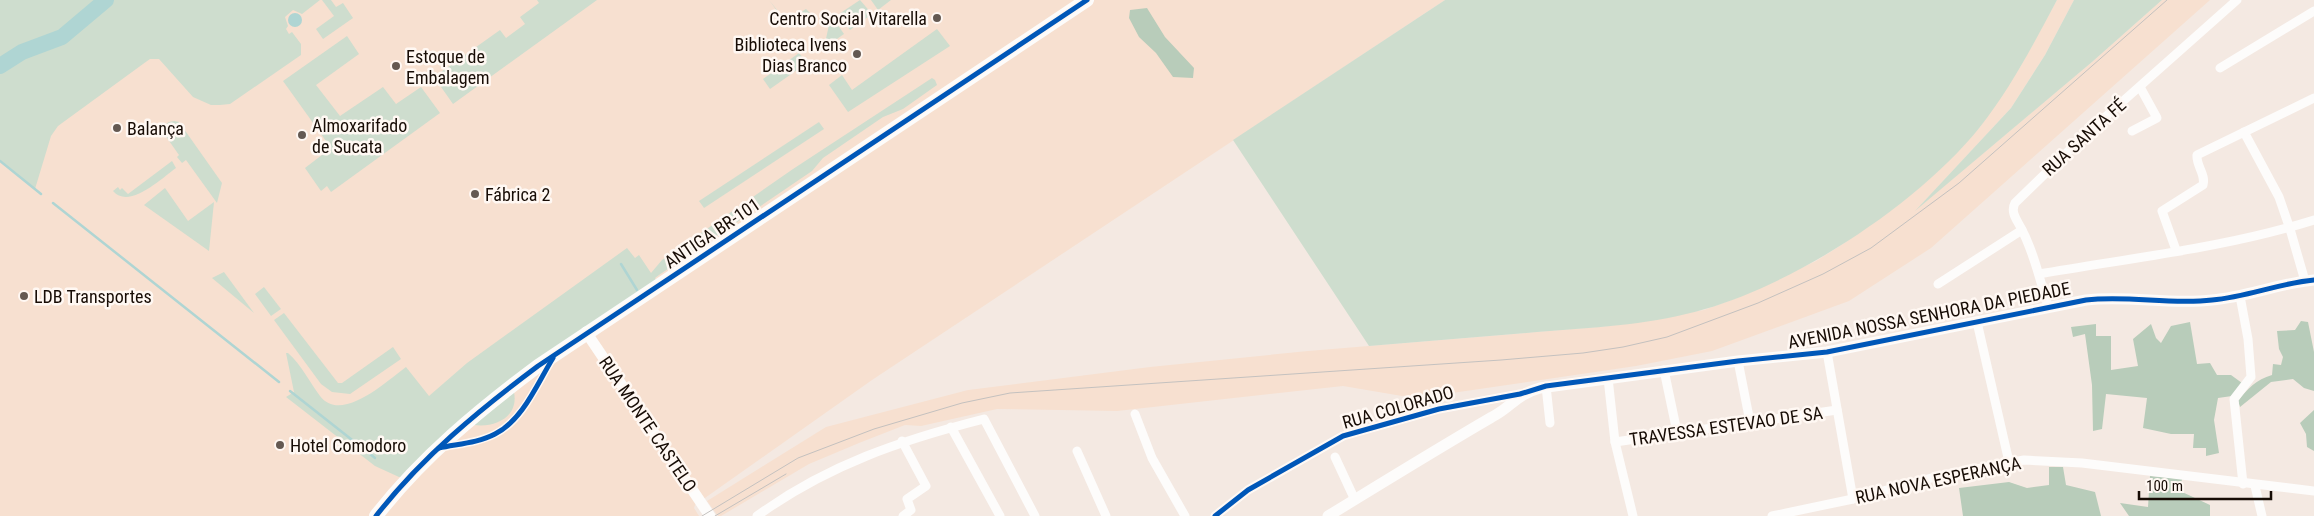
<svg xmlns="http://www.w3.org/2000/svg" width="2314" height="516" font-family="'Roboto Condensed',sans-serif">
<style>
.built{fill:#f7e0d0}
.green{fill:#ceddce}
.forest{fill:#b8ccba}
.water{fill:#afd5d3}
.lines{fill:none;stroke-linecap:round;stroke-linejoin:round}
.stream{stroke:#afd5d3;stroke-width:2.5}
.river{stroke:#afd5d3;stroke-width:16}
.minor{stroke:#fdfcfb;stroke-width:9}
.tertiary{stroke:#fdfcfb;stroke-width:11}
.primary{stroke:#fdfcfb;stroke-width:14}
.tram{stroke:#c4c1bf;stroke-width:1}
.cycleway-casing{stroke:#fff8f3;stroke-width:8}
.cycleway{stroke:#0057b8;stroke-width:5}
.poi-dot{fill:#645952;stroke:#fff8f3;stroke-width:2}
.labels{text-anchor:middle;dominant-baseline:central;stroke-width:5;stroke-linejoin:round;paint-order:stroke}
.poi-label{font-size:18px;fill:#170c05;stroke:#fff8f3;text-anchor:start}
.street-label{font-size:18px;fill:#170c05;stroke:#fff8f3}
</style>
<rect width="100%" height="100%" fill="#f4e9e2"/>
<!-- built -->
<g class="built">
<path d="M207,0H1445L872,380L695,505L694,508L699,516H0V144Z"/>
<path d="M2057,0H2074L2045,55L2011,108L1919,207L2092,62L2162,0H2210L1931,248L1849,301L1712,351L1636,366L1452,393L1402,396L1343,386L1117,411L997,409L921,426L905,425L859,443L809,464L721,516H718L707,501L826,427L968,390L1150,367L1308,351L1609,326L1704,310L1734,299L1816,261L1846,242L1939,170L1980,127L2019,69Z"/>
</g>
<!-- green -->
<g class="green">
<path d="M0,0H320L302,14L293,10L285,17L288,26L286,29L289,34L292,32L301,44V55L230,104L220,105H211L193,97L159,59H150L143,64L58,126L51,136L35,189L0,161Z"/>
<path d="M322,0H331L336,7L343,3L353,18L323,39L316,29L334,16Z"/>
<path d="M537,0H597L453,104L434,77L500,30L506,38L525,24L520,17L539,3Z"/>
<path d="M769,0L786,21L806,9L810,13L815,26L813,27L801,13L786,23Z"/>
<path d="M860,0L872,14L850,30L839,14Z"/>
<path d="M871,0H891L878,10Z"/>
<path d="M1445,0H2057C2034,43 2011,88 1980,127C1919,203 1799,282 1705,309C1655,324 1601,327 1550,331C1490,336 1429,341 1369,346L1233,140Z"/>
<path d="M2074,0H2162L2092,62L1915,211L2011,108L2045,55Z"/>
<path d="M833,18L844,34L824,48L830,20Z"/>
<path d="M937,29L950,46L848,112L829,85L842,75L852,90Z"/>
<path d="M347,36L359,54L316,85L340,116L383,87L396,104L421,87L440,113L331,192L327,186L321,191L305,168L331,148L283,81Z"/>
<path d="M799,53L807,63L770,89L763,79Z"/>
<path d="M932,78L935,80L937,85L903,109L883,117L823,158L812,171L659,275L655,278L659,285L526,371L410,476L399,477L375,466L286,397L294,392L286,353H288C301,364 310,383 320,396C341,424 387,381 406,367L429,396L467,363L627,248L635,258L639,255L651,273L662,260L793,169Z"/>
<path d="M174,121L179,122L222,183L217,203L186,160L182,163L177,157L179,155L160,128L169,122Z"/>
<path d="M819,122L824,129L704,208L699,201Z"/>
<path d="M172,161L176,168C162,178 129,210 113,191L118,187L120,190L122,188L128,194Z"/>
<path d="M165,188L188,221L214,202L209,251L144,205Z"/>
<path d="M224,272L254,313L212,278Z"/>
<path d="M264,287L281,309L271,316L255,294Z"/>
<path d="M284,313L338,383H342L393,347L401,359L350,394L332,392L321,384L274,320Z"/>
<path d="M514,392C519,417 495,428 474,425Z"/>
</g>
<!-- forest -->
<g class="forest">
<path d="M1147,8L1165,37L1194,68L1193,78L1173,77L1156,53L1139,37L1129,18L1130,10Z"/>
<path d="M2301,321L2308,322L2314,352V391L2304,388L2293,379L2271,382L2240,407L2238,401C2248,388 2256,380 2272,375L2273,364L2281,365L2283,357L2279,349L2277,331L2295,330Z"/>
<path d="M2190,322L2197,364L2210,363L2217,375H2231L2242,383L2232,396L2218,398L2214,420L2219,453L2206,456V448H2193L2194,434H2171L2143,428L2147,398L2106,394L2102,429L2093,431L2092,385L2085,334L2073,337L2071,327L2096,324V336H2111V370L2138,366L2133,339L2151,324L2156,338L2161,343L2171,326Z"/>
<path d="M2314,410V451L2307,447L2306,434L2300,423Z"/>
<path d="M2049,467H2063L2066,485L2095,492L2101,516H1963L1959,488L2009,482L2027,488L2049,485Z"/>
<path d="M2150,476L2182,479L2180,491L2210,505V516H2129L2120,503L2148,507Z"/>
</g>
<!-- water -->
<circle class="water" cx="295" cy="20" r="7"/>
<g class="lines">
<!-- stream -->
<g class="stream">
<path d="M0,161L41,194"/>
<path d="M53,203L279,382"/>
<path d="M621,264L637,290"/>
<path d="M290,391L375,458"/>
</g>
<!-- river -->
<path class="river" d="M0,66L22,52L62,37L106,0"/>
<!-- minor -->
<g class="minor">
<path d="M2220,68L2314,11"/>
<path d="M2132,131L2157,118L2140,87"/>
<path d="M2244,132L2279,197L2290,229L2305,281"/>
<path d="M2176,250L2162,211L2203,185C2206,174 2196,166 2197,155L2314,98"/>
<path d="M2039,274C2130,258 2225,248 2314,220"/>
<path d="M1938,284L2022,230"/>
<path d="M2240,296L2248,339L2251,377L2234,399L2243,484"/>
<path d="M2048,306C2040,281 2034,252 2021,228C2017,220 2010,212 2015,203L2086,134L2237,0"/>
<path d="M1977,322L2009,462"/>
<path d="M1827,352L1853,499"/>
<path d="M1738,361L1750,422"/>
<path d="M1664,370L1677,432"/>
<path d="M1608,378L1615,442L1633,516"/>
<path d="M1546,386L1550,423"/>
<path d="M1135,414L1152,458L1185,516"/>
<path d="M951,427L1000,516"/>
<path d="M902,441L926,486L907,499L911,510L903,516"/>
<path d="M1615,442L1837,410"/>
<path d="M1077,451L1106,516"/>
<path d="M1335,457L1355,500"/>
<path d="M2255,486L2262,516"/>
<path d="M757,516C827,465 902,440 984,419L1035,516"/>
<path d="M1215,516L1248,490L1343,436L1439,409L1520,394"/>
<path d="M1772,516L1853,499L1935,477L2024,460L2082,463L2314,491"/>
</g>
<!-- tertiary -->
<g class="tertiary">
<path d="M586,332L710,516"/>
<path d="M1328,516C1382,483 1437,449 1492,417C1513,406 1515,395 1540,388L1738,361L1827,352L2086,300C2128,295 2170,305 2212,300C2247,297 2280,283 2314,280"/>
</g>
<!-- primary -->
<path class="primary" d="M376,516C422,457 479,410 538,366L1087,0"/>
<!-- tram -->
<g class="tram">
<path d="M702,516L798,458L874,429L962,403L1010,393L1501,360L1583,353L1623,347L1667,337L1758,303L1823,274L1871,248L1959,183L2167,0"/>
<path d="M715,516L786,474"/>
</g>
<!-- cycleway casing -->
<g class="cycleway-casing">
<g id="cycleway">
<path d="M439,448C457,444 478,443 495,434C523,420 537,384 553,358"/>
<path d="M376,516C422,457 479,410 538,366L1087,0"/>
<path d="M1215,516L1248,490L1343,436L1439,409L1520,394L1546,386L1738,361L1827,352L2086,300C2128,295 2170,305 2212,300C2247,297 2280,283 2314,280"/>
</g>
</g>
<!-- cycleway -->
<use href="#cycleway" class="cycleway"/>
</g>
<!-- markers -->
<g class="poi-dot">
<circle cx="937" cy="18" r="5"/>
<circle cx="857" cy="54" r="5"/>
<circle cx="396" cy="66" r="5"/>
<circle cx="117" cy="128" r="5"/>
<circle cx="302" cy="135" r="5"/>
<circle cx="475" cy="194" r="5"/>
<circle cx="24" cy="296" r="5"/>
<circle cx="280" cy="445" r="5"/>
</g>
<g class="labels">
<!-- poi labels -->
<g class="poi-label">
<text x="927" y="18" text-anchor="end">Centro Social Vitarella</text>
<text x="847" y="44" text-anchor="end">Biblioteca Ivens<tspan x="847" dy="21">Dias Branco</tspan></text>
<text x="406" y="56">Estoque de<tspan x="406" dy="21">Embalagem</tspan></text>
<text x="312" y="125">Almoxarifado<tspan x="312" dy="21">de Sucata</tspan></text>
<text x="127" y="128">Balança</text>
<text x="485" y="194">Fábrica 2</text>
<text x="34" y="296">LDB Transportes</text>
<text x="290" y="445">Hotel Comodoro</text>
</g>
<!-- street labels -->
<g class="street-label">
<text transform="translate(2084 137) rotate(-42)">RUA SANTA FÉ</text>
<text transform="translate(712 233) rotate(-34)">ANTIGA BR-101</text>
<text transform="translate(1929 315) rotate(-11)">AVENIDA NOSSA SENHORA DA PIEDADE</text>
<text transform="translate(1398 407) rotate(-16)">RUA COLORADO</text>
<text transform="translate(648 424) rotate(56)">RUA MONTE CASTELO</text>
<text transform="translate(1726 426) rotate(-8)">TRAVESSA ESTEVAO DE SA</text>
<text transform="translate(1938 480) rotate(-12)">RUA NOVA ESPERANÇA</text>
</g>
</g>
<!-- scale -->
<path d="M2139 491v8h132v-8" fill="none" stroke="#170c05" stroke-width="2.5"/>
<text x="2146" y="491" font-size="15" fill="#170c05" stroke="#fff8f3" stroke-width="4" paint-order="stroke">100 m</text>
</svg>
